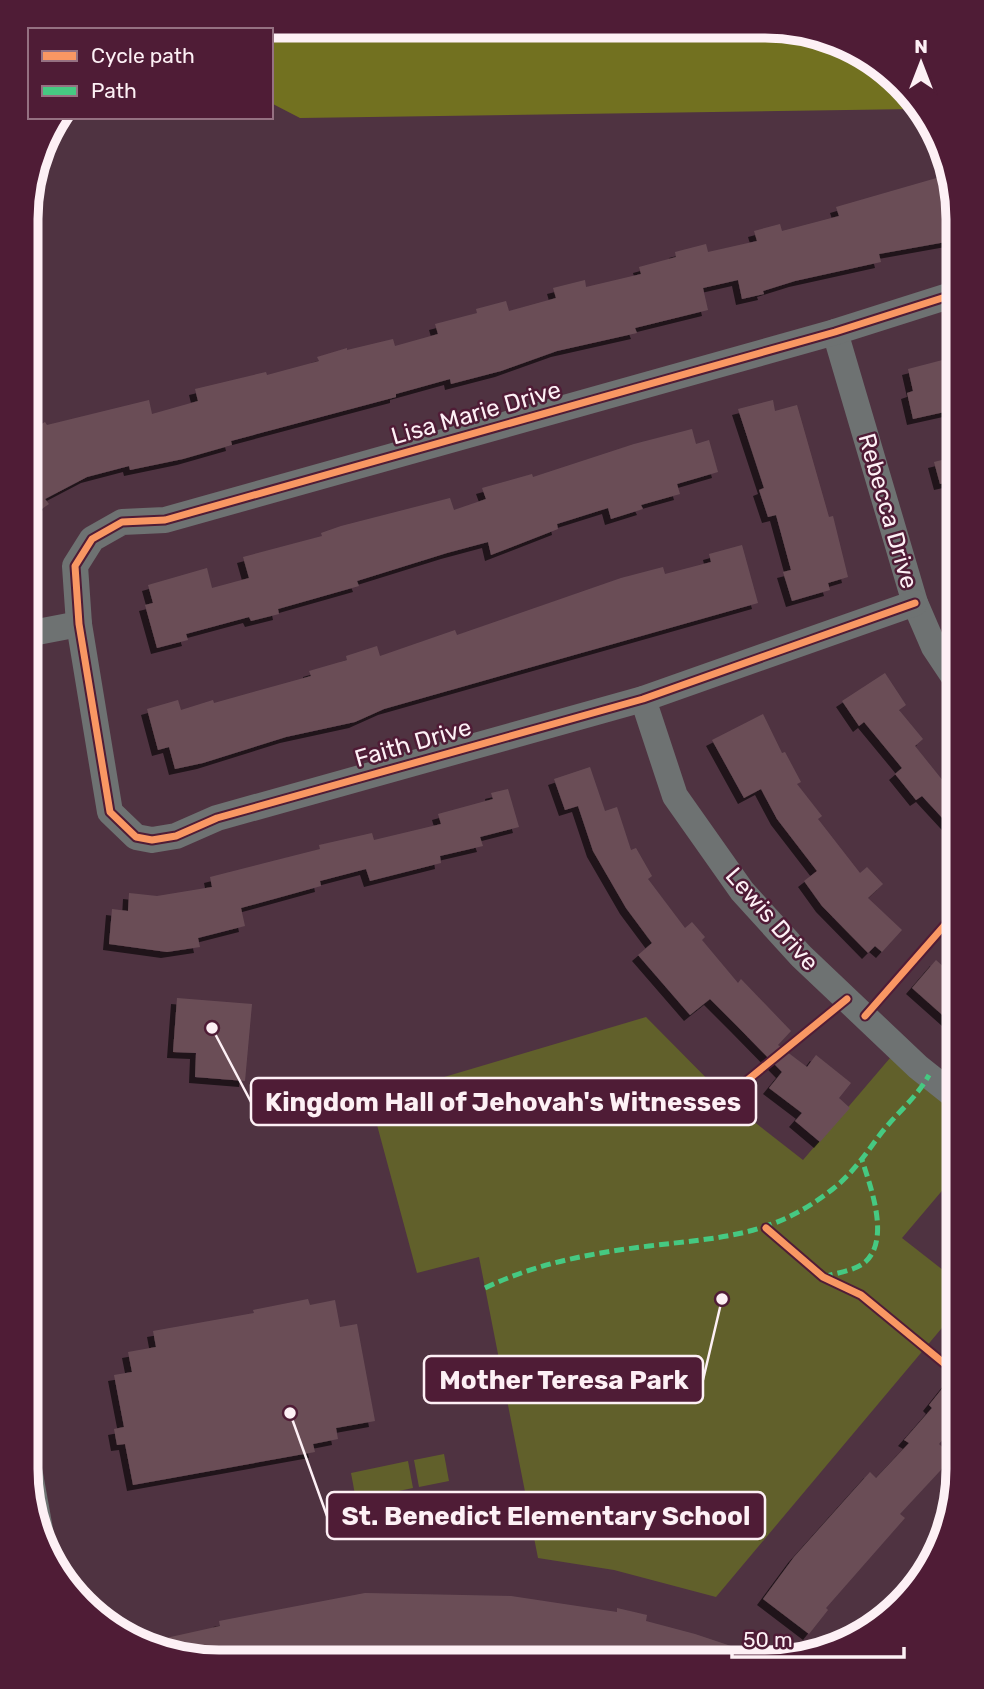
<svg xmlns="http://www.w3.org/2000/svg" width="984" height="1689" font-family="Rubik,sans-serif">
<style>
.green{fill:#61602b}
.forest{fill:#727120}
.building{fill:#6a4e57;filter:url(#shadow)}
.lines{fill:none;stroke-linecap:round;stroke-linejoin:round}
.minor{stroke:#6e7272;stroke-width:26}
.quiet{stroke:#46c982;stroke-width:5;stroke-dasharray:10 5;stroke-linecap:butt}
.cycleway-casing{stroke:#4f1c36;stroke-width:11}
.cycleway{stroke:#f99763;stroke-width:7}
.labels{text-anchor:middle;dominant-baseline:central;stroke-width:5;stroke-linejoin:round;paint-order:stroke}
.street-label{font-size:24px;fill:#fdf0f5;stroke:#4f1c36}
.rim{fill:none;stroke:#fdf0f5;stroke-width:9}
.leader{fill:none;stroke:#fdf0f5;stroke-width:2.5}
.callout-dot{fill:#fdf0f5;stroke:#4f1c36;stroke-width:2.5}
.callout{fill:#4f1c36;stroke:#fdf0f5;stroke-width:2.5}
.callout-label{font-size:26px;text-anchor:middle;font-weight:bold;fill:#fdf0f5}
</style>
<defs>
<filter id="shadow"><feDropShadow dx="-6" dy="6" stdDeviation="0" flood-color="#0009"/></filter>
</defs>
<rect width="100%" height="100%" fill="#4f3341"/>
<!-- green -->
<g class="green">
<path d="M646,1017L735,1107L803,1160L890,1058L957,1113V1173L902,1238L957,1281V1310L716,1597L614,1570L538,1558L479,1257L417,1273L370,1099Z"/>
<path d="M444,1454L449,1481L419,1487L414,1460Z"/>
<path d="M408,1461L413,1488L356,1500L351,1473Z"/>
</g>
<!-- forest -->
<path class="forest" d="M220,26L801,30L882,67L915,109L300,118L271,103V30H202Z"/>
<!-- building -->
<g class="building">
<path d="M947,175L957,216L951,217L957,240L879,254L881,262L795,281L763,291L764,294L742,299L738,280L703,288L708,310L635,328L637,333L557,351L501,371L451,384L450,379L396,394V397L231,441L232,445L183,459L130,470L129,466L87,477L45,499L49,504L27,519L28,432L45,422L47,425L149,400L152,414L198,401L195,389L266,372L267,375L319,361L317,357L347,348V350L393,339L395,346L438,334L435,324L477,313L476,309L506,301L509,311L556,298L553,288L585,280L586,287L641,274L639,267L676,257L675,252L706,244L708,252L757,241L754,231L780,224L782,231L839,216L836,207Z"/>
<path d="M958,356V409L913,419L907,393L913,391L908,369Z"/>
<path d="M773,400L775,411L797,405L829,517L833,516L848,577L828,583L830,590L792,601L783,572L791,570L776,515L768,517L759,490L764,488L738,409Z"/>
<path d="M692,429L696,444L709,440L718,472L677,484L680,494L641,505L643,509L611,519L608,508L557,524L558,529L491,555L488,542L447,553L357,581L359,586L278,609L279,614L251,621L249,617L186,634L188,640L157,648L145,605L153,603L148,585L207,568L212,588L249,578L243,557L322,536L321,533L341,526L450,498L454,510L486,499L482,488L532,474L533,477L634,444Z"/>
<path d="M954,457L958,480L940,484L934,462Z"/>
<path d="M742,545L758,603L384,709L355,722L286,737L203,763L175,769L169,747L158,750L147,709L178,700L181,710L213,700L214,703L311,676L309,671L347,660L346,656L377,646L380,656L455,630L457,635L621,578L663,567L665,574L711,562L709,554Z"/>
<path d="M885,673L906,705L899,710L923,739L915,746L948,787L958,779V835L922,796L916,800L895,774L902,768L864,722L859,726L842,701Z"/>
<path d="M763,714L782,753L785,752L801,782L797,784L822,816L818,819L860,873L867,867L883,884L868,898L902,930L882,952L875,946L868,953L822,906L804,881L817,871L777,819L761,789L744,798L712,740Z"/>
<path d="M590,767L605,811L617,807L631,850L636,848L652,876L648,879L685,928L692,922L705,937L702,940L738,983L741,979L791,1031L778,1045L807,1067L816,1055L851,1083L839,1098L850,1108L820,1142L795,1121L802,1113L769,1088L782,1072L737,1026L710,999L690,1015L638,955L652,943L626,908L593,851L578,806L565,810L554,779Z"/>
<path d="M508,789L519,827L480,837L483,846L440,856L441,863L370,881L366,869L320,881L321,886L241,908L245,926L198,938L200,947L167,952L109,944L112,909L128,911L129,893L157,896L212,887L210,877L320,849L319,845L372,833L374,840L441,824L438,814L493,799L491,793Z"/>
<path d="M936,960L957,979V1028L912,988Z"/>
<path d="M177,998L252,1004L245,1081L195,1077L196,1053L173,1052Z"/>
<path d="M308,1299L310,1305L335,1300L340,1327L357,1324L375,1421L336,1428L338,1439L313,1444L315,1452L133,1485L125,1444L117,1445L114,1429L124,1427L114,1375L132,1372L128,1352L156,1347L153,1331L254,1313L253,1310Z"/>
<path d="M957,1370V1422L939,1444L953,1457L900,1514L905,1518L826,1608L828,1610L809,1634L763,1599L794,1557L852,1492L870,1472L876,1478L909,1443L904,1440L932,1408L929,1405Z"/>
<path d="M365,1593L511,1596L617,1612V1608L647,1615L646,1621L695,1634L770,1659L769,1662H582L544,1656V1658L463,1649L355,1653L291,1661H194L148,1642L220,1626L219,1621Z"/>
</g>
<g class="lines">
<!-- minor -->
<g class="minor">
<path d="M835,332L915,603L934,647L958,683"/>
<path d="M915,603L643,699L217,818L176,836L152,840L136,837L110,812L79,624L75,566L92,539L122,522L165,520L835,332L958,293"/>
<path d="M27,634L79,624"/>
<path d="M643,699L675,796L742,891L801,956L918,1067L957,1098"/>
<path d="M26,1452L43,1546"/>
<path d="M907,1595L922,1577"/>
</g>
<!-- quiet -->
<g class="quiet">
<path d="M823,1277C835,1273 854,1271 864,1263C891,1241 871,1188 862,1160"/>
<path d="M485,1288C537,1263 592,1253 649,1246C722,1237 773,1237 834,1188C853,1173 867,1152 882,1132C898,1112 917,1097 929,1075"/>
</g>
<!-- cycleway casing -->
<g class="cycleway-casing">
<g id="cycleway">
<path d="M915,603L643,699L217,818L176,836L152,840L136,837L110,812L79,624L75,566L92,539L122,522L165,520L835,332L958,293"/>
<path d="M865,1016L958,910"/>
<path d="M739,1087L847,999"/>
<path d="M766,1228L823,1277L861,1295L957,1374"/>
</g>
</g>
<!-- cycleway -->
<use href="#cycleway" class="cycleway"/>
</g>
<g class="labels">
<!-- street labels -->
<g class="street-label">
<text transform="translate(476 413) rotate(-16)">Lisa Marie Drive</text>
<text transform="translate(888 511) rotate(74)">Rebecca Drive</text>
<text transform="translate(413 743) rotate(-16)">Faith Drive</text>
<text transform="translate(772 919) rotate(49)">Lewis Drive</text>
</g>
</g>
<!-- crop -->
<path d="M0 0H984V1689H0ZM219 38H765A181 181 0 0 1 946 219V1469A181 181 0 0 1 765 1650H219A181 181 0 0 1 38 1469V219A181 181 0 0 1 219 38Z" fill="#4f1c36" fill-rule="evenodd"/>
<path class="rim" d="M219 38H765A181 181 0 0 1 946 219V1469A181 181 0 0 1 765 1650H219A181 181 0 0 1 38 1469V219A181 181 0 0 1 219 38Z"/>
<!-- callouts -->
<path class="leader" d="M212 1028L251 1102M722 1299L703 1380M290 1413L327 1516"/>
<g class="callout-dot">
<circle cx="212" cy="1028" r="7"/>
<circle cx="722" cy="1299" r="7"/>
<circle cx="290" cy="1413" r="7"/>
</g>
<g class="callout">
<rect x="251" y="1078" width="505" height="47" rx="7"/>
<rect x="424" y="1356" width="279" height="47" rx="7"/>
<rect x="327" y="1492" width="438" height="47" rx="7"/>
</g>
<g class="callout-label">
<text x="503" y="1111">Kingdom Hall of Jehovah's Witnesses</text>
<text x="564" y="1389">Mother Teresa Park</text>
<text x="546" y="1525">St. Benedict Elementary School</text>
</g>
<!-- legend -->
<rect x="28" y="28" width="245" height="91" fill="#4f1c36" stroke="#957182" stroke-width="2"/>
<rect x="42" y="51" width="35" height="10" fill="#f99763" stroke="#957182" stroke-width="2"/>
<text x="91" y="63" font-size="21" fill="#fdf0f5">Cycle path</text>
<rect x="42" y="86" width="35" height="10" fill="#46c982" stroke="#957182" stroke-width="2"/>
<text x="91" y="98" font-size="21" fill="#fdf0f5">Path</text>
<!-- north arrow -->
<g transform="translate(921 63)" stroke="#4f1c36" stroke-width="5" paint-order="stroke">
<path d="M0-5L12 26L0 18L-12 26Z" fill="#fdf0f5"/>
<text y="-10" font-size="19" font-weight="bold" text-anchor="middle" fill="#fdf0f5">N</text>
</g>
<!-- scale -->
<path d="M732 1647v10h172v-10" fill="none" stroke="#fdf0f5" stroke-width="3.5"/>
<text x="743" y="1647" font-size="21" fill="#fdf0f5" stroke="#4f1c36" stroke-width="5" paint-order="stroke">50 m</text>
</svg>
